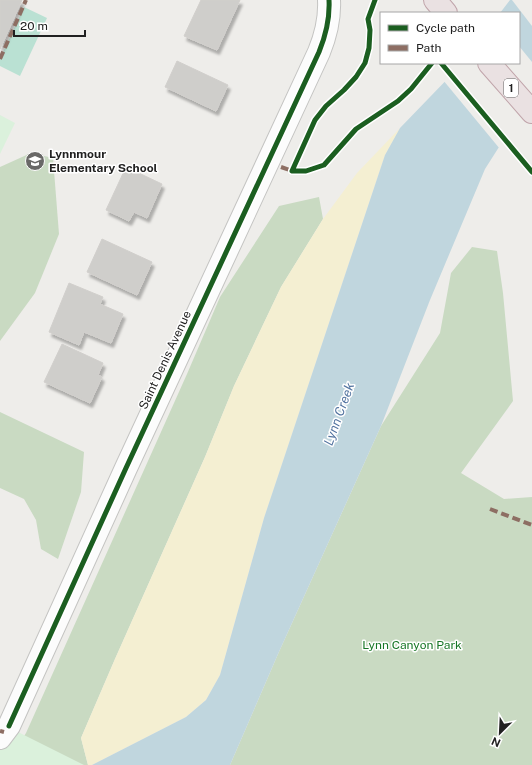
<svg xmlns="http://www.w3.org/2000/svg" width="532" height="765" font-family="'Public Sans',sans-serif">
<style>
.forest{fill:#c9dac2}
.sand{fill:#f4efd2}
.park{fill:#dbf1dc}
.pitch{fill:#bae1d3}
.water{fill:#c0d6de}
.pier{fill:#eeedea}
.building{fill:#cfcecb;stroke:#d1cfcc;filter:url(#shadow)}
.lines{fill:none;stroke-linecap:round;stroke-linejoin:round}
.minor-casing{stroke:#c4c4c2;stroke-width:24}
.highway-casing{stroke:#c0a4aa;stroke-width:24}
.minor{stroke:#fcfcfc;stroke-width:22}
.highway{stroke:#eae1e2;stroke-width:22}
.quiet{stroke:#8d6e63;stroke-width:4;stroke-dasharray:8 4;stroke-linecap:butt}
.cycleway-casing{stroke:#fff;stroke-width:8}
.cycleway{stroke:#1b5e20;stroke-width:5}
.labels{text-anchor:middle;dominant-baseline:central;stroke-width:3;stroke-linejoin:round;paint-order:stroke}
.shield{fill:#fff;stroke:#646464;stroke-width:1}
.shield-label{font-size:11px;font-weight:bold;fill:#212121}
.poi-label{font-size:12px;font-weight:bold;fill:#212121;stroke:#fff;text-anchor:start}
.street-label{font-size:12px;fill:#212121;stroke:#fff}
.park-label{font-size:12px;fill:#177626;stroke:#fff}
.water-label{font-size:13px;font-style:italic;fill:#5374a0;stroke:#fff}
</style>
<defs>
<filter id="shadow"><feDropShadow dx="2.5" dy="4.5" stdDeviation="1" flood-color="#0004"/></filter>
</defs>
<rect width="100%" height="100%" fill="#eeedea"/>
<!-- forest -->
<g class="forest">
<path d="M31,153L53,158L59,234L35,293L0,341V167Z"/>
<path d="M319,197L323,219L281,287L234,386L205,457L115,659L81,738L88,765H6L26,733L187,374L220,297L279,206Z"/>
<path d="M472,247L497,251L503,293L513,401L461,473L504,499L532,497V765H230L278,654L381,426L440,333L451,273Z"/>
<path d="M0,412L84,452L81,492L58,559L41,549L36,520L24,499L0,488Z"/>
</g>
<!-- sand -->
<path class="sand" d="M400,128L385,155L264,518L220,675L206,700L186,717L92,765H88L81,738L115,659L205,457L234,386L281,287L323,219L357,173Z"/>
<!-- park -->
<g class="park">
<path d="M0,115L15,123L0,154Z"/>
<path d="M0,723L84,765H0Z"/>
</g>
<!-- pitch -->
<path class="pitch" d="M24,7L47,18L20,76L0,66V59Z"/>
<!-- water -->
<path class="water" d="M510,0H532V95L485,169L430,300L381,426L278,654L230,765H92L186,717L206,700L220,675L264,518L385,155L400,128L457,69L519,63V13H500Z"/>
<!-- pier -->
<g class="pier">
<path d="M512,0H532V26Z"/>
<path d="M519,46L532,62V98L500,149L443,80L459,63H519Z"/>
</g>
<!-- building -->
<g class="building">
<path d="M0,0H22L0,49Z"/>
<path d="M201,0H240L217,50L184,36Z"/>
<path d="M177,61L228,85L216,111L165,87Z"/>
<path d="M126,167L162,184L147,218L134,212L129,221L106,210Z"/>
<path d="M102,239L152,262L137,295L87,272Z"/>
<path d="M69,283L103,297L100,304L123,314L111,343L84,332L79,345L49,332Z"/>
<path d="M62,344L103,363L98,375L102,377L90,403L44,382Z"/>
</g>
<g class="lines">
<!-- minor casing -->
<g class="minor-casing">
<path id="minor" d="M0,738L9,726L126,468L319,52C326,35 330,19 329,0"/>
</g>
<!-- highway casing -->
<g class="highway-casing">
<g id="highway">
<path d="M435,0L446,13"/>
<path d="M489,63L532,112"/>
</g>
</g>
<!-- minor -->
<use href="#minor" class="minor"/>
<!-- highway -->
<use href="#highway" class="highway"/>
<!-- quiet -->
<g class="quiet">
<path d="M0,59L26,0"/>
<path d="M281,167L292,171"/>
<path d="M490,509L532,525"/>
<path d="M0,731L4,732"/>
</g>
<!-- cycleway casing -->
<g class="cycleway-casing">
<g id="cycleway">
<path d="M375,0L368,19L370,30L369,48L365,63L356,77L344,90L326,106L315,120L292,171H306L324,165L356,129L398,101L411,89L432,63"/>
<path d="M441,63L532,172"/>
<path d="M9,726L126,468L319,52C326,35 330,19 329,0"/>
</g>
</g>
<!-- cycleway -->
<use href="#cycleway" class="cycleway"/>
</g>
<!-- icons -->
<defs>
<g id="school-disc" transform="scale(1)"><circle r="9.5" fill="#696867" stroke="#fff"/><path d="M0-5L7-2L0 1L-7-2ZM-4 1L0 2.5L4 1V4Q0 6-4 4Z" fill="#fff"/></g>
</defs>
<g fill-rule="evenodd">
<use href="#school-disc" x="35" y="161"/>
</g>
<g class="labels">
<!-- shield labels -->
<rect class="shield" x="504" y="79" width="14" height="18" rx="3"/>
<g class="shield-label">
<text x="511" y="88">1</text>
</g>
<!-- poi labels -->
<g class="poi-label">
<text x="49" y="154">Lynnmour<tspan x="49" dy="14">Elementary School</tspan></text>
</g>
<!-- street labels -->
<g class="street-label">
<text transform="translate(165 360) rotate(-65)">Saint Denis Avenue</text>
</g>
<!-- park labels -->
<g class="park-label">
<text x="412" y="645">Lynn Canyon Park</text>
</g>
<!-- water labels -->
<g class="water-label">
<text transform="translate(339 414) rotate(-70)">Lynn Creek</text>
</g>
</g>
<!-- legend -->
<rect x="380" y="12" width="140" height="52" fill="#ffffff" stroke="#a6a6a6"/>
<rect x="388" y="25" width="20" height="6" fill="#1b5e20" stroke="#a6a6a6"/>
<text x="416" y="32" font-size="12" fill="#212121">Cycle path</text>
<rect x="388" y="45" width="20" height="6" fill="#8d6e63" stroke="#a6a6a6"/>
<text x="416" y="52" font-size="12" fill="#212121">Path</text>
<!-- north arrow -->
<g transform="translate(500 733) rotate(204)" stroke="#ffffff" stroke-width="3" paint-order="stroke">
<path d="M0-3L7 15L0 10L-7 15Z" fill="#212121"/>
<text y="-6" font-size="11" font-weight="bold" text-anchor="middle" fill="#212121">N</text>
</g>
<!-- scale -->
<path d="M14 30v6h71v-6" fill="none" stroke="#212121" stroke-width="2"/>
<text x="20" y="30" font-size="12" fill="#212121" stroke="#ffffff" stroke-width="3" paint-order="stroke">20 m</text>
</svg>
